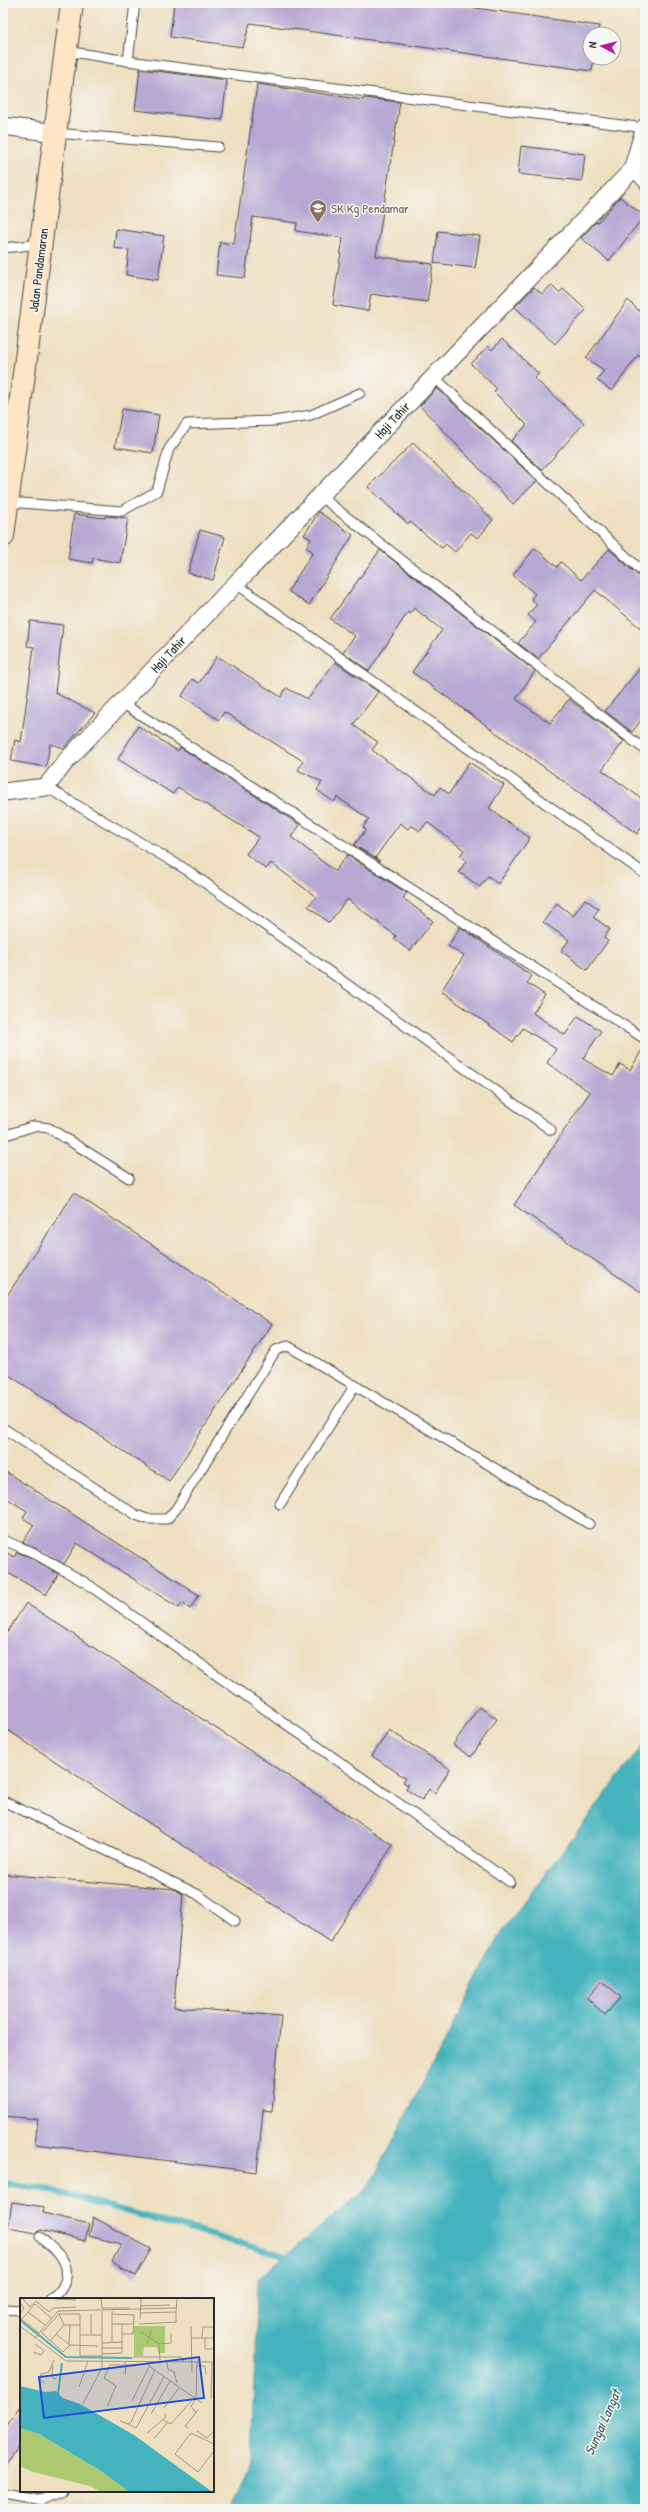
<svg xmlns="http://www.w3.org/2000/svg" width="648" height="2512" font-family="'Patrick Hand',sans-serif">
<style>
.water{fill:#44b3bd;stroke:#386f74}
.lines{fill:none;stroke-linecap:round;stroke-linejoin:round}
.stream{stroke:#44b3bd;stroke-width:6}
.building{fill:#b7a9d3}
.lane-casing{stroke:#484641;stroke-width:11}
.street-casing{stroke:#484641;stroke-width:19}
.secondary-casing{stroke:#484641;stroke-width:24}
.lane{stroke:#fff;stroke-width:9}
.street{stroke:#fff;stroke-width:17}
.secondary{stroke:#fde5c5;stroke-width:22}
.labels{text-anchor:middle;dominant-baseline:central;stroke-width:3;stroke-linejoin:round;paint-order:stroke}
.education-label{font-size:13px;fill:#785e54;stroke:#f6f6f2;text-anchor:start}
.street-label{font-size:13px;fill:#2b2b2b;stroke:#f6f6f2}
.water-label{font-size:14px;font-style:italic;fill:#345b5e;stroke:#f6f6f2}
.inset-river{fill:none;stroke:#44b3bd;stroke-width:2}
.inset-road{fill:none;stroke:#a09784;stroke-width:1}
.view{fill:#1d4ed8;fill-opacity:0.15;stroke:#1d4ed8;stroke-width:2}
.inset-edge{fill:none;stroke:#2b2b2b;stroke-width:2}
</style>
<rect width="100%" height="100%" fill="#f6f6f2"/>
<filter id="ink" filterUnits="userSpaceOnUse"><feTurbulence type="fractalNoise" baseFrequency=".025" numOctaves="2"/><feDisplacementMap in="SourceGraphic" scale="8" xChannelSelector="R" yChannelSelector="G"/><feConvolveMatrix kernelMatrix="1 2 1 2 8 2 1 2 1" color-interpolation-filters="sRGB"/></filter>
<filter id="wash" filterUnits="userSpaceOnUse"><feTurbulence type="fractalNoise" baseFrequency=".012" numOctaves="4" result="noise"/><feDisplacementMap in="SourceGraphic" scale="16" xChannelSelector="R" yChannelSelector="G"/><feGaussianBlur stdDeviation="0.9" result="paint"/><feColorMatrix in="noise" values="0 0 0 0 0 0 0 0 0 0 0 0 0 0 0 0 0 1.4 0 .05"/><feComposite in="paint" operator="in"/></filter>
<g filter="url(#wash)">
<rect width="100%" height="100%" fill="#eedfc0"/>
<!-- water -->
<path class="water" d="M645,1742V2509H231L251,2458L258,2278L368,2188L503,1930Z"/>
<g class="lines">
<!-- stream -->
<path class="stream" d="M3,2184L51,2190L291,2258"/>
</g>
<g id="blocks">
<!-- building -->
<g class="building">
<path d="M174,3H441L599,26L597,34H590V58H594L592,71L250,23L243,47L170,37Z"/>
<path d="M140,69L227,80L222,120L135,110Z"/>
<path d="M257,84L364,100V98L400,102L376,256L433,264L427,302L371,294L368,311L333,305L343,238L296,231L297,223L253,217L245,278L216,275L220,242L234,244Z"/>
<path d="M521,146L585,154L582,181L518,174Z"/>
<path d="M620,197L644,216L609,261L581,238L596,222L597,223Z"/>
<path d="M116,229L164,236L158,280L126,275L129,250L114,248Z"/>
<path d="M438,231L480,236L475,268L434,263Z"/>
<path d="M551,285L559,293L563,289L586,310L555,344L515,307L534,287L542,294Z"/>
<path d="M628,300L645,317V362L638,355L612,391L597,380L604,370L586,358Z"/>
<path d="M502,339L539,374L534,378L584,423L542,470L511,441L527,425L494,392L497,389L471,364L488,346L492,350Z"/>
<path d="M437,388L537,481L513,504L420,406Z"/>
<path d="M122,409L159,415L153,453L115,447Z"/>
<path d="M413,443L493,520L478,538L471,533L455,552L446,544L442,548L410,522L408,524L368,487Z"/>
<path d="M319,512L353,535L309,605L288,591L313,552L306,547L311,539L304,535Z"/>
<path d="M74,514L105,518V516L128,518L120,563L93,558L92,563L68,559Z"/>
<path d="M200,530L225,537L213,580L188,573Z"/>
<path d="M535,548L557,567L561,562L581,580L609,549L645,582V632L595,590L538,659L518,643L536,622L528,615L537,604L531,599L535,594L513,575Z"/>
<path d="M380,550L535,671L516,699L550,723L569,699L624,741L602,770L645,801V822L637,834L412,672L442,630L414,608L410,614L408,612L369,671L343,652L355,636L330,619Z"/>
<path d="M30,621L63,625L55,693L95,713L64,748L50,744L46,767L11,761L15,740L21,742L34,647L27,646Z"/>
<path d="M217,656L281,697L286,688L308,699L335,662L378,692L353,725L378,742L372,750L435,795L440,787L449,794L469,762L504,785L489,808L530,838L498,884L488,876L480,887L459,872L466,861L460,856L464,850L427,822L420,831L411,825L408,829L400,823L375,858L380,861L354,845L366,830L363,827L369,819L337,797L334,802L317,790L322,782L298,770L303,761L224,712L219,720L182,696L192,679L199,683Z"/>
<path d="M645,662V715L632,732L605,711Z"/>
<path d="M138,726L178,751L180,747L300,825L291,837L335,871L347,855L407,893L403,898L433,921L410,951L394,939L396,936L347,899L329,923L308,906L316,897L271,863L266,869L246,854L259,837L178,787L173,794L118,759Z"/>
<path d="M585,899L599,909L593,917L610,929L604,938L608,941L587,970L561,951L569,940L543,922L557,903L573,916Z"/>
<path d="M460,927L532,976L527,983L545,995L533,1013L565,1035L578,1016L601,1031L583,1059L613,1076L620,1064L630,1070L645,1045V1295L514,1205L590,1092L547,1063L556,1049L523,1028L513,1042L441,991L464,956L448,946Z"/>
<path d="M74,1193L272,1324L169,1481L3,1371V1302Z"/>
<path d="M3,1470L199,1595L190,1609L182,1603L179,1608L77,1543L64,1564L23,1542L34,1525L23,1518L27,1511L3,1496Z"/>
<path d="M3,1550L14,1557L17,1552L29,1557L58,1574L46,1595L3,1570Z"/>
<path d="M26,1603L393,1845L330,1942L3,1727V1639Z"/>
<path d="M479,1707L497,1719L471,1757L453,1745Z"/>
<path d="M389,1730L450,1769L435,1793L429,1789L422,1800L406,1789L408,1785L403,1782L406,1778L372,1756Z"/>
<path d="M3,1874L173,1889L183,1894L174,2007L281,2016L272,2111L263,2110L257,2172L35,2144L38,2119L3,2116Z"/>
<path d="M602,1981L621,1997L605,2015L587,1998Z"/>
<path d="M12,2202L44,2207L43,2213L89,2224L85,2241L41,2230L36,2233L8,2228Z"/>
<path d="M93,2217L151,2249L136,2276L112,2262L121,2244L89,2236Z"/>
<path d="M21,2404V2442L3,2471V2432Z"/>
</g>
</g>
</g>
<g filter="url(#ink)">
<use href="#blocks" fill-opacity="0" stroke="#484641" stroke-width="1"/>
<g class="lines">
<!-- lane casing -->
<g class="lane-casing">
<g id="lane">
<path d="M66,51L128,61L645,128"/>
<path d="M128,61L135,3"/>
<path d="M56,133L218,147"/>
<path d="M632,170L645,185"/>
<path d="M3,248L41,244"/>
<path d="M433,376L645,574"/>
<path d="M320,496L645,750"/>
<path d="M8,502L122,511L157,491L169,449L187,424L274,421L311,415L360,393"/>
<path d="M235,583L645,874"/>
<path d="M122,703L645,1039"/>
<path d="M46,787L187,870L551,1130"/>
<path d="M3,1136L34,1126L49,1128L129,1178"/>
<path d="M3,1428L136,1515L147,1519H167L176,1509L276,1350L288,1346L589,1524"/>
<path d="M280,1504L355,1385"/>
<path d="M3,1540L32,1552L86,1583L510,1882"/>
<path d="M3,1801L197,1894L235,1921"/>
<path d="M40,2237C47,2244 60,2253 64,2262C71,2276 62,2293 50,2299"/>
<path d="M3,2309L21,2310"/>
<path d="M3,2493L41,2500L62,2491"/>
</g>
</g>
<!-- street casing -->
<g class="street-casing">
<g id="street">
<path d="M3,126L56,133"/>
<path d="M3,792L46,787L66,761L632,170L645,127"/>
</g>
</g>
<!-- secondary casing -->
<g class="secondary-casing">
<path id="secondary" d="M3,536L72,3"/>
</g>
<!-- lane -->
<use href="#lane" class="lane"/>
<!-- street -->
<use href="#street" class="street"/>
<!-- secondary -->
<use href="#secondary" class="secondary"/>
</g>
</g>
<!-- icons -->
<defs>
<g id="school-pin" transform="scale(0.9)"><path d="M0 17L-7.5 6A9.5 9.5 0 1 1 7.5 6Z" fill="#8d6e63" stroke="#f6f6f2"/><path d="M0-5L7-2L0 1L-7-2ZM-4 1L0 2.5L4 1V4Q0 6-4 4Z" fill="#fff"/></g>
</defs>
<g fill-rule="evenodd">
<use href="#school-pin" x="318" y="208"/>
</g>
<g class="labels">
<!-- education labels -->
<g class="education-label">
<text x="331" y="208">SK Kg Pendamar</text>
</g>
<!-- street labels -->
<g class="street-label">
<text transform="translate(38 270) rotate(-83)">Jalan Pandamaran</text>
<text transform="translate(392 420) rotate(-47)">Haji Tahir</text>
<text transform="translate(168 654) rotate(-47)">Haji Tahir</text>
</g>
<!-- water labels -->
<g class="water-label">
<text transform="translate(602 2422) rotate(-66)">Sungai Langat</text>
</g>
</g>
<!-- overview -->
<g transform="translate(20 2298)">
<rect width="194" height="194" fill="#eedfc0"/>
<path d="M114,28H145V55H138L137,49H124L123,58H114ZM0,130L19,136L81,173L108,193H79L70,188L13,174L0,168Z" fill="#acc971"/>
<path d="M0,88L25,94L36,93L43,100L60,106L114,137L191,193H108L81,173L19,136L0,130Z" fill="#44b3bd"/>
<path class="inset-river" d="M0,22L46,59L112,60M38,96L42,65"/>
<path class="inset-road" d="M3,1L10,9L16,3L29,14L34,10L56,9M35,1L56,2M81,1L82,10H109M0,5L4,10L0,16M121,8L150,7M92,13V44M8,14L25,27M156,14L157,1M39,16L44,27M60,16V58H81M71,16V37M92,16L114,17L113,36H102M0,20L19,35M2,21L15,6L31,20M120,21L121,1M92,26H114M119,26L156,24V14L120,15M0,28L46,63L194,64M171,28L172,74M121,34L139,46L140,63M36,36L50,47L78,48M60,37H81M15,40L38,13L156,10M171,40H194M182,40L183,29H194M185,40V51H194M30,43L44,27H60M82,45L102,44M49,46L50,27M127,46L131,33M139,46L151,45V35M50,47L43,54L22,35L39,16H60M82,50H102M13,54L21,57L24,53L15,46M82,56L102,55V26M113,59H162L164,64M128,64L129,68L182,105M147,64L148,71L154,74L157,85M33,67L32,79L35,81L37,79M176,68H185L186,76M105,77L106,67H114M24,85L20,81L21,76L29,74L34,62M59,89L68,63M191,101L192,64M112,103L129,69M63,106L82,70V13M87,109L96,88L84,80L90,67H106L105,64M144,110L159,90M176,115L171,108L176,101L177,64M131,116L150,83M143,122L151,126L173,101M100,123L108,126L111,124L135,72M108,126L116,130L144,79M168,130L165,128L178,112M177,133L187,140L194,133M127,135L146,119L144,115M134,141L147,125M194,146L171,135L155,156L178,174L194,153"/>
<path class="view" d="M179,59L184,100L24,120L19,79Z"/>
<rect width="194" height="194" class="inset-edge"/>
</g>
<!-- margin -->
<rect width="648" height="2512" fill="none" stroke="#f6f6f2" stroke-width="16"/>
<!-- north arrow -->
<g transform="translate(602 46) rotate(277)"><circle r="19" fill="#f6f6f2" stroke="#a5a5a2"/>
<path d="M0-3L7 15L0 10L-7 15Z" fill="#b5179e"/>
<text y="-6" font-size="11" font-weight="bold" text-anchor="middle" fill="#2b2b2b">N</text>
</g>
</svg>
